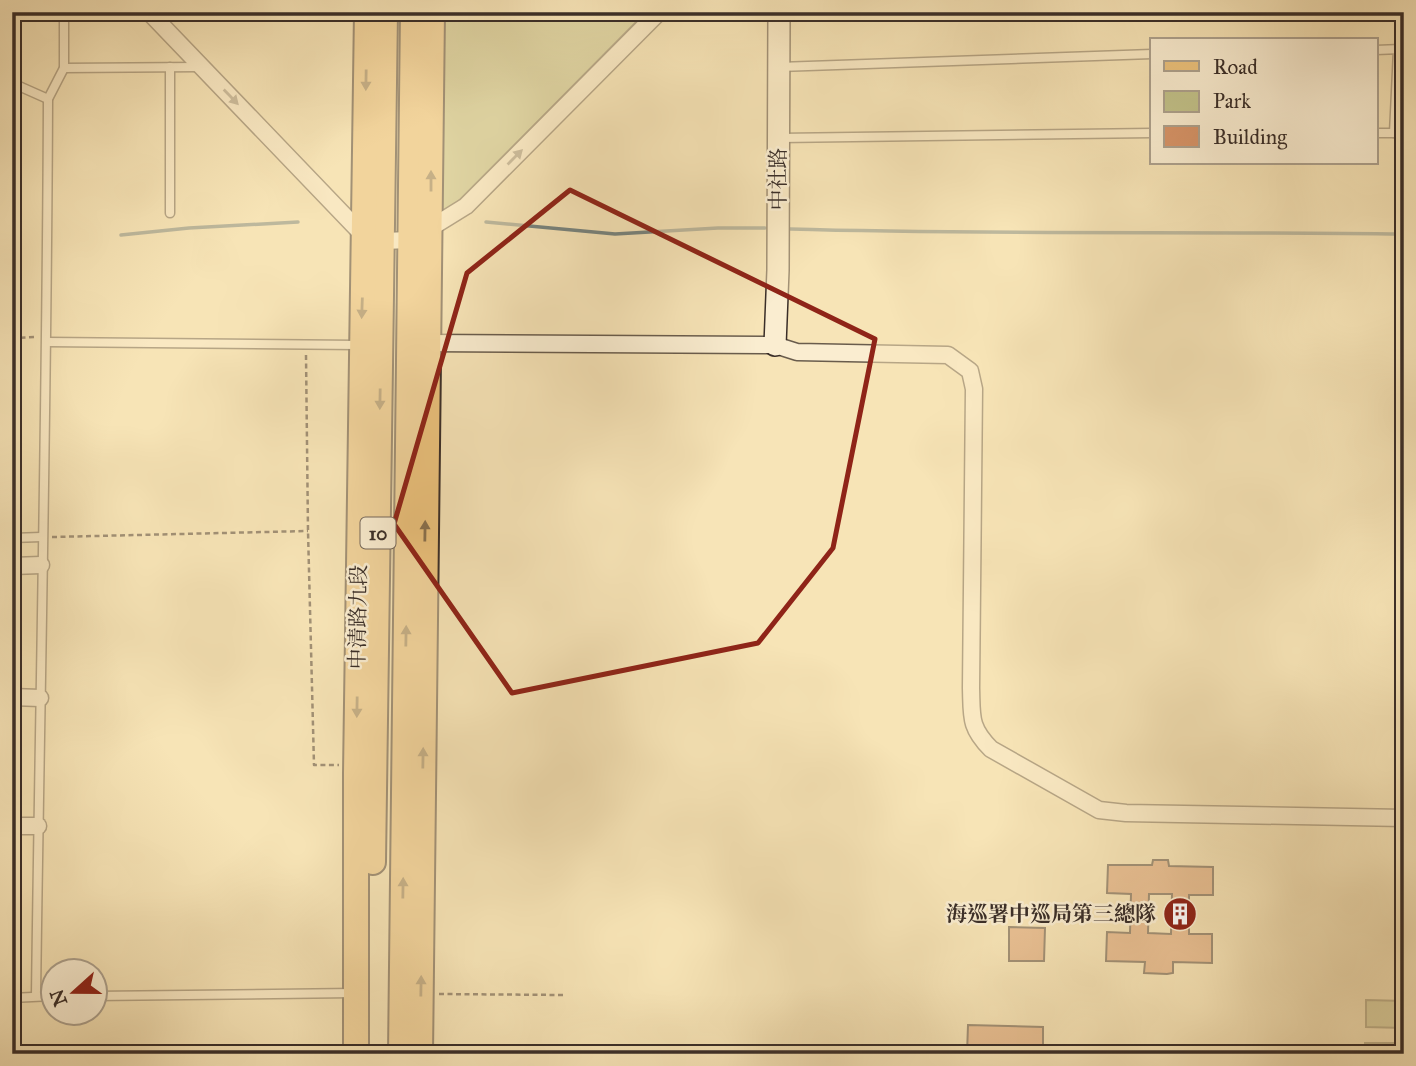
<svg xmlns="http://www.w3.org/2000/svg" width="1416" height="1066" font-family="'IM FELL Great Primer','Noto Serif TC',serif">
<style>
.green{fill:#c2c28a;stroke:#7e7859;stroke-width:2}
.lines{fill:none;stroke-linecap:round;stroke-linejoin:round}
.stream{stroke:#77837e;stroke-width:3.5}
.building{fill:#d79468;stroke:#3a2e28;stroke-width:2;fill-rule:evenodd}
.lane-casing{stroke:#695c4c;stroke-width:11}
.street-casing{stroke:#695c4c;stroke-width:19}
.secondary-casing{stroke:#3a2e28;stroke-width:24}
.primary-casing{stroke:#3a2e28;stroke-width:28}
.path{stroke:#3a2e28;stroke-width:2.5;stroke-dasharray:5 3.5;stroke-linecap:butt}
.lane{stroke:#faedd0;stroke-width:8}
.street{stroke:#faedd0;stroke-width:16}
.secondary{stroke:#faedd0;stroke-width:21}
.primary{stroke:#ecc27c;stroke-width:24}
.oneway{fill:#8a714e}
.oneway2{fill:#9a8e7c}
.marked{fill:none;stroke:#8f2418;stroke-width:5;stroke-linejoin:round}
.labels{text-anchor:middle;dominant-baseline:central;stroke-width:5;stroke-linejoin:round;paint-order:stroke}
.shield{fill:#faedd0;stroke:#74675a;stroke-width:2}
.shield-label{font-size:19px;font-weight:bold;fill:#3a2e28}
.street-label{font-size:21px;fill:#3a2e28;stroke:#faedd0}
.poi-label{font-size:21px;font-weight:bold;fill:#3a2e28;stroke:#faedd0;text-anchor:end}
</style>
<rect width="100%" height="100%" fill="#f7e4b7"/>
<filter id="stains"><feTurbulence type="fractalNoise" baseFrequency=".00286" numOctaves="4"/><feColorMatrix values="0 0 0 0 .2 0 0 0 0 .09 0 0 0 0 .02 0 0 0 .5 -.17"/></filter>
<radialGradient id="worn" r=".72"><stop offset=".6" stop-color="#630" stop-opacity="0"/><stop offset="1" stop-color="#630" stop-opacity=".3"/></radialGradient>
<!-- green -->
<g class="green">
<path d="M439,12H646L438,222Z"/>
<path d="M1366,1000L1404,1001V1028L1366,1027Z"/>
<rect x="1365" y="1043" width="39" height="11"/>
</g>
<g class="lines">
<!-- stream -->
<g class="stream">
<path d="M486,222L615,234L718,228H765"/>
<path d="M790,229C995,235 1199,231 1404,234"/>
<path d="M121,235L189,228L298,222"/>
</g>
</g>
<!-- building -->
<g class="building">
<path d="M1153,860H1168L1169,866L1213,867V895H1189V934H1212V963L1173,962V973L1167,974L1144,973L1145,962L1106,961L1107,932L1130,933L1131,894L1107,893L1108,865H1152ZM1149,894H1172L1171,934L1148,933Z"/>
<path d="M1009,927L1045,928L1044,961H1009Z"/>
<path d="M968,1025L1043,1027V1054H967Z"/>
</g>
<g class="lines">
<!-- lane casing -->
<g class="lane-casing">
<g id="lane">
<path d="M1376,50L1401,49"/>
<path d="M170,67V213"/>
<path d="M779,67L1152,54"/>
<path d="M64,68L199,67"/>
<path d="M12,83L48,99"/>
<path d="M1376,133H1404"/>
<path d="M1394,133L1398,50"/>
<path d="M780,138L1152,133"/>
<path d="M47,342L358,345"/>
<path d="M12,538L41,537"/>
<path d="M36,996C40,697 47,398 48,99L64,68V12"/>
<path d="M94,996L354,993"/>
<path d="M12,998L52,996"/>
</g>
</g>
<!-- street casing -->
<g class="street-casing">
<g id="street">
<path d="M149,12L364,236L382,241L411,240L466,206L659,12"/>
<path d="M427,343L775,345L797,352L948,355L970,371L974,389L971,688C972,716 969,727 991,749L1099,810L1126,813L1404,818"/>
<path d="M12,566L41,565"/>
<path d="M12,697L40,698"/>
<path d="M12,826H38"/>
</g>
</g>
<!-- secondary casing -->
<g class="secondary-casing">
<path id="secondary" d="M775,345L778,270L779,12"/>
</g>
<!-- primary casing -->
<g class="primary-casing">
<g id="primary">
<path d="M373,862L385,12"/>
<path d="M356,1054V773L367,12"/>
<path d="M401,1054L413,12"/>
<path d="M420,1054L432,12"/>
</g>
</g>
<!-- path -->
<g class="path">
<path d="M12,338L37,337"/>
<path d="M306,355L308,531L314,765H339"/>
<path d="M52,537L308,531"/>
<path d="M439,994L565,995"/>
</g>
<!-- lane -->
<use href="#lane" class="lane"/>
<!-- street -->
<use href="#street" class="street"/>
<!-- secondary -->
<use href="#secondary" class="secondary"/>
<!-- primary -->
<use href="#primary" class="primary"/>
</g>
<!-- one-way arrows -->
<defs><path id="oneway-solid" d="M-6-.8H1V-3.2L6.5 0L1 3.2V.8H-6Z" transform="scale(1.75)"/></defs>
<g class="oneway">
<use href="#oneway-solid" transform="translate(366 80) rotate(91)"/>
<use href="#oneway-solid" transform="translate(431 181) rotate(-90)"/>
<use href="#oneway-solid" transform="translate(362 308) rotate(92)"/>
<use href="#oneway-solid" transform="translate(380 399) rotate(91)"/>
<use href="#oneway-solid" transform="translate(425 531) rotate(-89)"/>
<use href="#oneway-solid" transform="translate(406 636) rotate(-89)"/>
<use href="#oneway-solid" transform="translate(357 707) rotate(91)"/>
<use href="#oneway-solid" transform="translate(423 758) rotate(-89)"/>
<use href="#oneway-solid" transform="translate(403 888) rotate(-89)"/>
<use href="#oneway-solid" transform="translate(421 986) rotate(-89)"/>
</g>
<g class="oneway2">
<use href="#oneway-solid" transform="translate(231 97) rotate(46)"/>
<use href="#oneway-solid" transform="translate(515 157) rotate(-45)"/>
</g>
<!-- marked area -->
<path d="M0 0H1416V1066H0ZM570,190L875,339L833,548L758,643L512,693L394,524L467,273Z" fill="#f7e4b7" fill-opacity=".55" fill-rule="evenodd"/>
<path class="marked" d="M570,190L875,339L833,548L758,643L512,693L394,524L467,273Z"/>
<!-- icons -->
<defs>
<g id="building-disc" transform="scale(1.75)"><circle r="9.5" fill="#8f2418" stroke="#faedd0"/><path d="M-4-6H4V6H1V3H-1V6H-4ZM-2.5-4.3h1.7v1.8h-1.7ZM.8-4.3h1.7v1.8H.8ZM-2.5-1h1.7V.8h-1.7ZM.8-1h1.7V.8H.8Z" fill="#fff"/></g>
</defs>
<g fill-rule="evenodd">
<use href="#building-disc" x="1180" y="914"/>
</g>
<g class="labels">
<!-- shield labels -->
<rect class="shield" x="360.5" y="517.5" width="35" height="31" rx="5"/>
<g class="shield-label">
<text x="378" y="533">10</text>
</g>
<!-- street labels -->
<g class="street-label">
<text transform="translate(778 179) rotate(-90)">中社路</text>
<text transform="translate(358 617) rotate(-89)">中清路九段</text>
</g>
<!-- poi labels -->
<g class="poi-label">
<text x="1156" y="914">海巡署中巡局第三總隊</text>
</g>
</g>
<!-- margin -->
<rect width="1416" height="1066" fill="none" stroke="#f7e4b7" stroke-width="42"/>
<rect x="14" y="14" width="1388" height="1038" fill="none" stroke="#3a2e28" stroke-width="3.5"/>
<rect x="21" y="21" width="1374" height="1024" fill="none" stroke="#3a2e28" stroke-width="2"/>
<!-- legend -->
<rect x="1150" y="38" width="228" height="126" fill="#faedd0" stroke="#ada18d" stroke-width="2"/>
<rect x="1164" y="61" width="35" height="10" fill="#ecc27c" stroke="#ada18d" stroke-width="2"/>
<text x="1213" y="74" font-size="21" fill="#3a2e28">Road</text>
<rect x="1164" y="91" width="35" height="21" fill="#c2c28a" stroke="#ada18d" stroke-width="2"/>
<text x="1213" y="108" font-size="21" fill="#3a2e28">Park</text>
<rect x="1164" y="126" width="35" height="21" fill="#d79468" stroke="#ada18d" stroke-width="2"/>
<text x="1213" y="144" font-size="21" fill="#3a2e28">Building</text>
<!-- north arrow -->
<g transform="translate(74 992) rotate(249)"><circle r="33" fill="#faedd0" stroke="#ada18d" stroke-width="2"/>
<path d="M0-5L12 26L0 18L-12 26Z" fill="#8f2418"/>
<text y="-10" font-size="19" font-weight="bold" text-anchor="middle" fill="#3a2e28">N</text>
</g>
<rect width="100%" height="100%" filter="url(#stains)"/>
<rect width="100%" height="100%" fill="url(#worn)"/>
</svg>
